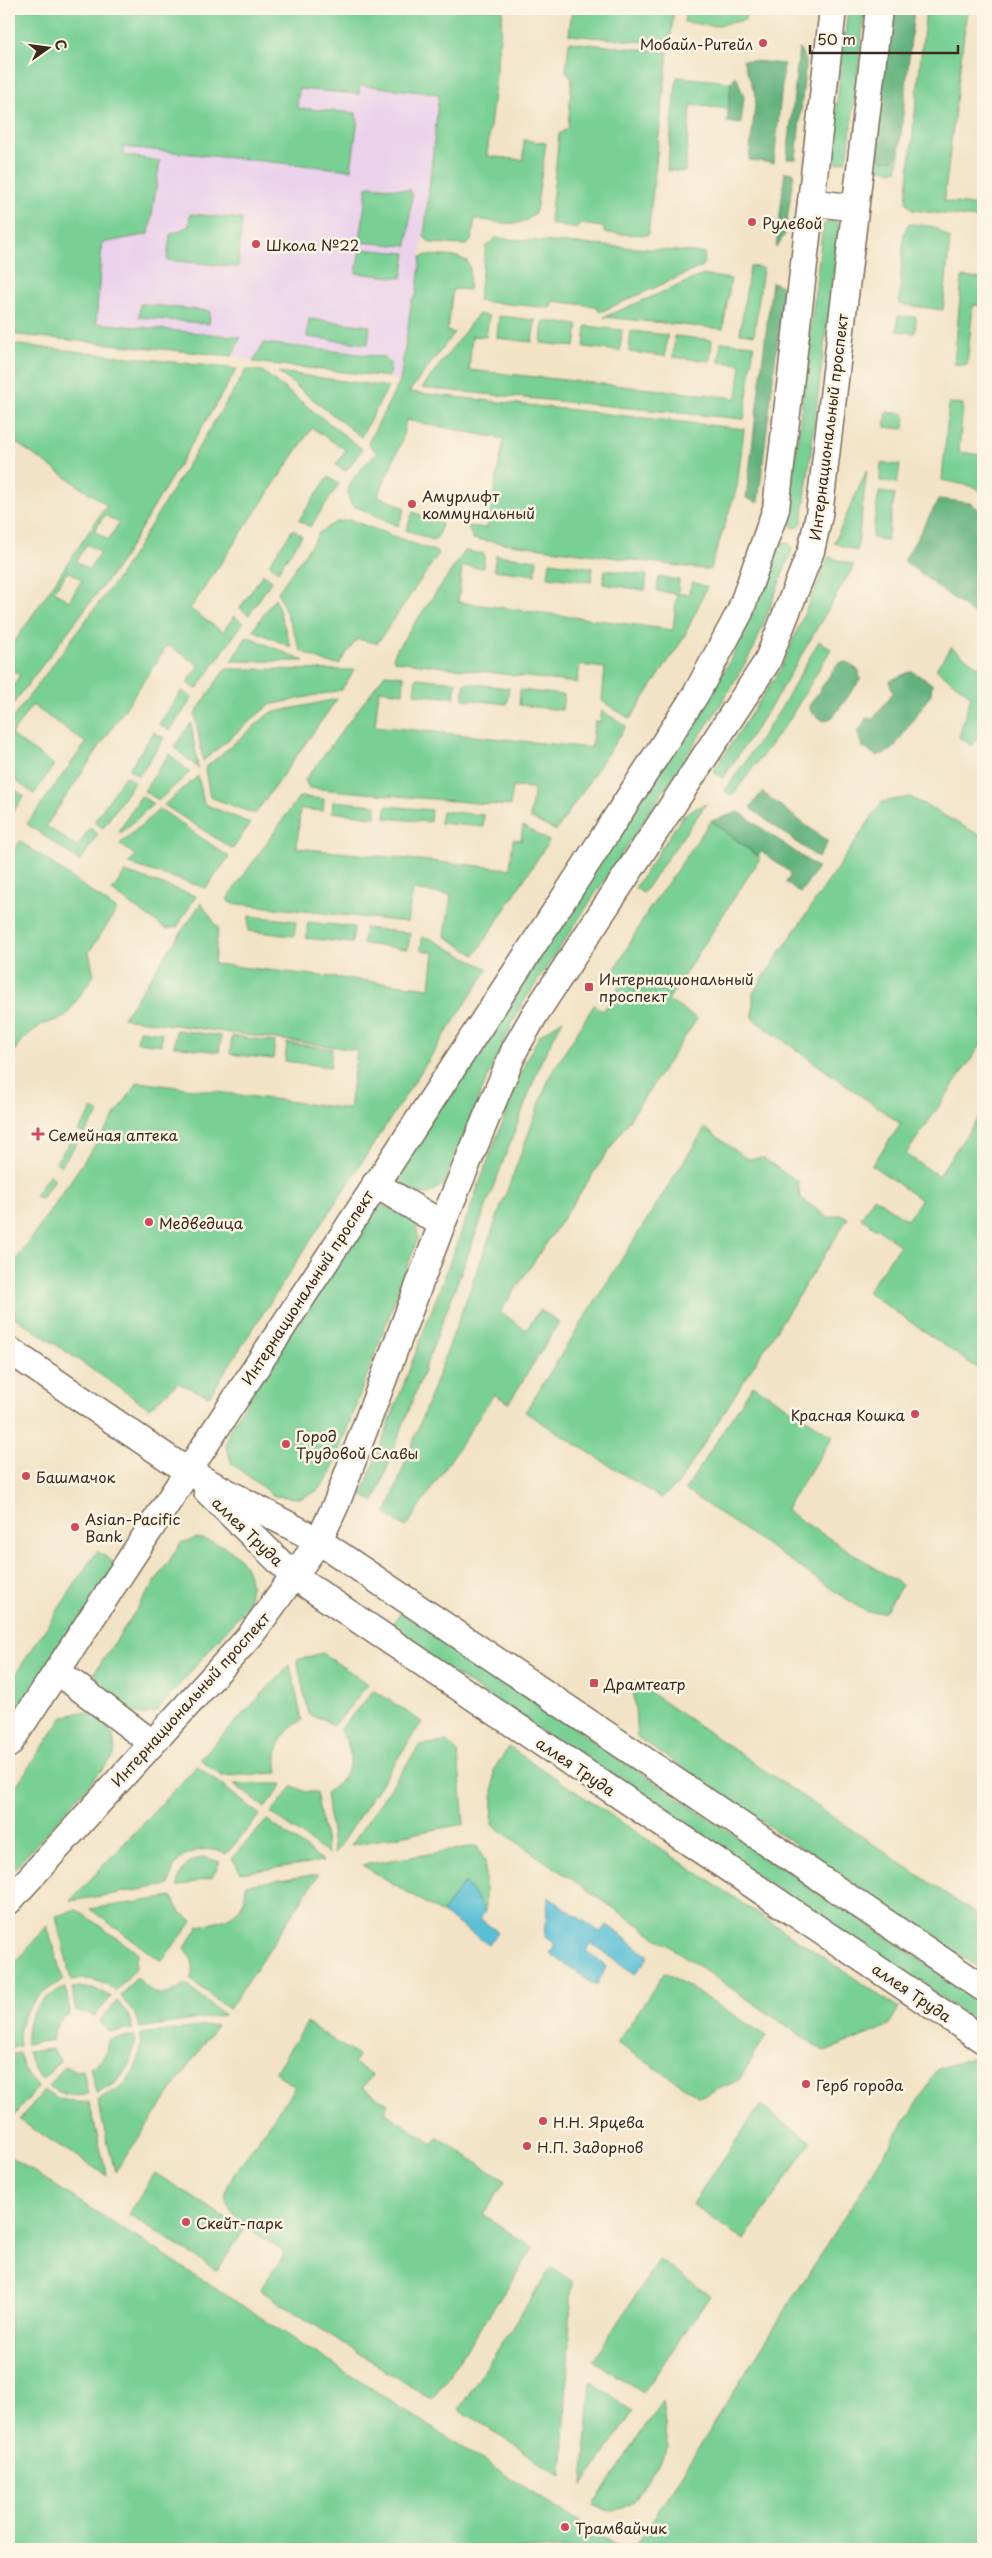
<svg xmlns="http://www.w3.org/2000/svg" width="992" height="2558" font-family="'Playpen Sans',sans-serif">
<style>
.built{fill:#ebd1eb}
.green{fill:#79d095;stroke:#5a7d5a;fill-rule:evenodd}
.forest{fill:#62b27e;stroke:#4e6e4e}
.water{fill:#59bfd7;stroke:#4a747a}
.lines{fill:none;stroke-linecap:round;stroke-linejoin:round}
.secondary-casing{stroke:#7b6b59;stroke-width:29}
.secondary{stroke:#fff;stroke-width:26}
.poi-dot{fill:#d1495b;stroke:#fcf5e5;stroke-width:2}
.labels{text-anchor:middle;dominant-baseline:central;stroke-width:5;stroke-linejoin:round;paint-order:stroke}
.poi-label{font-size:15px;fill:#3b2a1e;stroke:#fcf5e5;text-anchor:start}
.street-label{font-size:15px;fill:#3b2a1e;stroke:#fcf5e5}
</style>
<rect width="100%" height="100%" fill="#fcf5e5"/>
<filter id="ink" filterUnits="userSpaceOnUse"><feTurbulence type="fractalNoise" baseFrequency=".02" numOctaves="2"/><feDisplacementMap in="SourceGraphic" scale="10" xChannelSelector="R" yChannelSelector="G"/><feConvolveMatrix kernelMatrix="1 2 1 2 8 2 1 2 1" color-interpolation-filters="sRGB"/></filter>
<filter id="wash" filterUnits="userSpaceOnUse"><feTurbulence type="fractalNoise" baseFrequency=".0096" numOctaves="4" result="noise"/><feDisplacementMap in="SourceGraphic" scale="20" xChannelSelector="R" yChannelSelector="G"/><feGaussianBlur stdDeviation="1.12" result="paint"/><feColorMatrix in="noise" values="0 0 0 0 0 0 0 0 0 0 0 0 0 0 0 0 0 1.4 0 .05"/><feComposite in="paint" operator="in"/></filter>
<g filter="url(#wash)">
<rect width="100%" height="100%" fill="#f2e3c6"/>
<!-- built -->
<path class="built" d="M420,9L439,94L416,297L400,381L389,377L253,362L232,356L9,334V90Z"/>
<!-- green -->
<g class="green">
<path d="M9,9H503L487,156L523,160L524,140L546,143L536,211C524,231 495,221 475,219L471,241L467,245L431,243L424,237L439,94L360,85L359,94L299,89L297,108L356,113V118L358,119L351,170L123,147V155L160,161L149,234L102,243L96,323L241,337L232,356L9,334Z"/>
<path d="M572,9H674L670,44L569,35Z"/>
<path d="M686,9H746L745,20L713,26L684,22Z"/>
<path d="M848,9H865L848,154L845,161L837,163L832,159L831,152Z"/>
<path d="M926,9H967L944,201L977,206L981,177L983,178V219L912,210L906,201Z"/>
<path d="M569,42L668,52L648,235L604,233V227L579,224L577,229L550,224L559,134L568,128L572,79L566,71Z"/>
<path d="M677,77L731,82L729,109L691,105L685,172L667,170Z"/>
<path d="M872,136L893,160L899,154L897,171L869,167Z"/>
<path d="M369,186L410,190L412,195L407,246L360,242L367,187Z"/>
<path d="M190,214L242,219L238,267L167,260L170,235L189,226Z"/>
<path d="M833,220L837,223L839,228L802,522L798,527L793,528L788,520L823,225Z"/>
<path d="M913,224L934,227L950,238L943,310L899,304L904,233L908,225Z"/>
<path d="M496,238L705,253L703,266L600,312L595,306L553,301L551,308L478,301L486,246Z"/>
<path d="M360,249L406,253L402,278L356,273Z"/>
<path d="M427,255L458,257L467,261L470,269L469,290L453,289L447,331L454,333L409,392L744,429L737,487L710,570L473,539L468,526L487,528L504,439L406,420L402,440L378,496L405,508L398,526L352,505C338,485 365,466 377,453L368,443L400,381L412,299L416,297L421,257Z"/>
<path d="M750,266L763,268L754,335L740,333Z"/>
<path d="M703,275L731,279L723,329L604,317Z"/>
<path d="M962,277L983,279V306L973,305L967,365L954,364Z"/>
<path d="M140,304L210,311L209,324L139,317Z"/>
<path d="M478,314L489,316L486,337L472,336L469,370L737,398L741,364L719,362L721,342L754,345L744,419L422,388Z"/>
<path d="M499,316L535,320L532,342L497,338Z"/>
<path d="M898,316L916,317L915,333L897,331Z"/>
<path d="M309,319L370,326L368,344L307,337Z"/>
<path d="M543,321L578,325L575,347L541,343Z"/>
<path d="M586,326L622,330L620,351L584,347Z"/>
<path d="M631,331L667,335L665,356L629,352Z"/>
<path d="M675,336L712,340L710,361L673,357Z"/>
<path d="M264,343L384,357L390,363L389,377L253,362Z"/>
<path d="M9,344L237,369L120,563L9,709V686L12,687L20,675L9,668V650L107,505L9,438ZM105,515L119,523L108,540L94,531ZM87,544L100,552L89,570L76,561ZM68,571L82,580L69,601L54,591Z"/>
<path d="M246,370L262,371L362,449L346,471L336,465L346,450L312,428L190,609L223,632L234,616L243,623L197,689L187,683L199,665L168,645L46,826L77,847L90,828L98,834L80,861L27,824L86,743L32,705L11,735L54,765L34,794L9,776V723L122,572Z"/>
<path d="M278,372L388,387L361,437Z"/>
<path d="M949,403L963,404L959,452L983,455V493L975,487L942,480Z"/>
<path d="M887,412L905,414L904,429L885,427Z"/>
<path d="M881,463L900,465L897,483L880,481Z"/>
<path d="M867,470L857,551L834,543Z"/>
<path d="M328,477L339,484L310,527L299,520Z"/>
<path d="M879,492L895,494L887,540L872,538Z"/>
<path d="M413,512L442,524L438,536L433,540L406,530Z"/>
<path d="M350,520L439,553L379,641L377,643L357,639L339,664L328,663L301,651L278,592L320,532L336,522Z"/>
<path d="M293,529L302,536L278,571L269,564Z"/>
<path d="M782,542L790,544L792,550L754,648L719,707L519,1009L479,1097L444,1184L429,1194L418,1193L406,1188L397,1178L394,1170L598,860L709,699L740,642L778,547Z"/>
<path d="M465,551L484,554V568L462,566L458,602L673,630L677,594L657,591L659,577L679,580L678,594H688L693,582L707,587L683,639L630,719L602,701L605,668L580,665L577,683L395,661L393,658L398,647Z"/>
<path d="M496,555L537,560L535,575L494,570Z"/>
<path d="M829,557L854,565L775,700L723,778L713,772L781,668Z"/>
<path d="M550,562L593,568L591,582L548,577Z"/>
<path d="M605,570L647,575L645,590L603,584Z"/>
<path d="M263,574L272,580L249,615L240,608Z"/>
<path d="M275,598L291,647L253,630Z"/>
<path d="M247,636L304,661H231Z"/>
<path d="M819,641L831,649L789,720L732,796L725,791L780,710Z"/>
<path d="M951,647L983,670V736L980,734L972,746L959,737L971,696L936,669Z"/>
<path d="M225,669L355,670L341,690L269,705L203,761L195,714Z"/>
<path d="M385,674L404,676L403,693L379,690L375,726L591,748L595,721L600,722L602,711L626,726L556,831L530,818L534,788L513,787L510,806L309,788L305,780Z"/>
<path d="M416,678L456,682L454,698L414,694Z"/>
<path d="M465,683L509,688L507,704L463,699Z"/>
<path d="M520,690L564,695L562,710L519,705Z"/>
<path d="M182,691L192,698L170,731L159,724Z"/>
<path d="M337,699L255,814L210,797L205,768L270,713Z"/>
<path d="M191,723L198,768L174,747Z"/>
<path d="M154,732L164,738L139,776L129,769Z"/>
<path d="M169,754L190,772L159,800L144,791Z"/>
<path d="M125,776L134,782L103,828L94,822Z"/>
<path d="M198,776L204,804L250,823L233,849L164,805Z"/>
<path d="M9,786L24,796L10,816L9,815Z"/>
<path d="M141,796L153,804L121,833L119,831Z"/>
<path d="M299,797L324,799L323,811L300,809L297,848L510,869L513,839L521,840L523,826L549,841L475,955L445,936L451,895L413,890L407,922L230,903L227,899Z"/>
<path d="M910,797L983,837V1042L906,1154L938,1176L983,1111V1372L867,1292L900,1245L861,1218L874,1197L907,1220L921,1200L872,1165L901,1124L753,1019V993L882,802Z"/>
<path d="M333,801L376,805L375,817L332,812Z"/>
<path d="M706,804L643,893L635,888L682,817L689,811Z"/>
<path d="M386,806L431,810L430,822L385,818Z"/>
<path d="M160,809L229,857L206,888L129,864L135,855L120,844Z"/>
<path d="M442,811L484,815L483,827L440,823Z"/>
<path d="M711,821L760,858L668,1000L697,1019L500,1312L526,1330L540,1310L559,1322L509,1403L494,1394L406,1527L386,1514L550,1076L594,1005L603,1011L623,981L613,973L648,911Z"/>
<path d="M20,841L117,910L89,952L94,975L65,1017L41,1025L22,1040L9,1059V857Z"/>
<path d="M125,872L196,896L177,927L166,929L112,891Z"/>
<path d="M201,903L218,928L214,964L430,988L434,952L421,950L422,937L429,938L488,969L209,1396L178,1383L149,1408L9,1313V1271L138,1082L349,1109L357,1050L123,1018Z"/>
<path d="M249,916L296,921L294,936L248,931Z"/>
<path d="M308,922L354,927L352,943L306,938Z"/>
<path d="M365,928L410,933L408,949L363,944Z"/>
<path d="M563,1020L542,1059L374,1502L362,1495L526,1060L540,1035Z"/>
<path d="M139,1030L162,1033L161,1045L137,1042Z"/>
<path d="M176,1030L221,1036L219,1052L174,1046Z"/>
<path d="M232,1036L275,1042L273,1059L230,1054Z"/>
<path d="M287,1043L332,1049L330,1067L285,1061Z"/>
<path d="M93,1109L99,1113L84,1134L78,1131Z"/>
<path d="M705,1128L747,1159L763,1158L798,1182L800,1197L828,1218L840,1214L848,1218L678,1484L661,1498L525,1412Z"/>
<path d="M72,1139L77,1143L61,1166L56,1162Z"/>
<path d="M49,1175L55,1179L41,1199L35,1196Z"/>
<path d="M382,1206L400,1211L416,1224L418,1238L329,1477L317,1491L301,1498L274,1496L232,1464L226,1446L229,1431L363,1212Z"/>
<path d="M753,1385L833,1436L785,1510L902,1585L885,1612H866L685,1490Z"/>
<path d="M197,1538C234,1545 258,1565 248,1605L156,1712L141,1715C122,1704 97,1696 95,1672L181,1543Z"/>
<path d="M97,1551L119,1566L9,1729V1684Z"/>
<path d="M401,1612L982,2001L971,2018L389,1630Z"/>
<path d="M322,1653L368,1684L334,1726L323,1719L309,1715L297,1660Z"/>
<path d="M290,1665L302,1720C280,1733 274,1748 278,1773L222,1776L200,1759Z"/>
<path d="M633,1681L983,1919V1971L637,1737Z"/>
<path d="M374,1690L422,1722L334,1854L326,1793C349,1777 360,1755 339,1730Z"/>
<path d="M81,1712C104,1716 118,1732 114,1756L9,1875V1796L63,1717Z"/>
<path d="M447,1742L458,1753L464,1824L351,1845L420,1745Z"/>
<path d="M509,1747L899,2008L888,2026L825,2052L492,1825L494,1769Z"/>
<path d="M197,1766L260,1815L226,1854C208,1846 188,1848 175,1865C172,1870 171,1879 169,1885L70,1901Z"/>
<path d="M234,1784H283L265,1808Z"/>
<path d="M293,1786L305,1792H316L328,1854L271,1813Z"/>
<path d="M267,1820L323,1861L241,1873L232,1858Z"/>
<path d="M477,1846L485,1862V1911L465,1882L442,1913L362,1865Z"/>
<path d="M203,1857L220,1862L212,1877L178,1887C179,1870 187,1862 203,1857Z"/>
<path d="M319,1874L229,2009L190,1979C196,1967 193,1959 185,1948L199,1926C226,1921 246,1916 246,1885Z"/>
<path d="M172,1897L179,1911L193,1921L161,1961L90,1909Z"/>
<path d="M77,1910L138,1953L135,1960L136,1968L116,1991C101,1980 90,1977 71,1980L56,1916Z"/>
<path d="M47,1926L63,1980C38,1994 14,2015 20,2046L9,2048V1970Z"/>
<path d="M665,1972L766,2036L739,2080L700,2097L617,2043Z"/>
<path d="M137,1977C153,1996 164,2001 184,1984L224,2015L140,2028L134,2013L121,1996Z"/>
<path d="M66,1988L70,2014C58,2018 54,2028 52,2040L26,2044C26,2017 39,1997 66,1988Z"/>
<path d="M72,1988H93L111,1997L94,2017L86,2012H76Z"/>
<path d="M117,2001L127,2013L133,2029L108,2032L100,2021Z"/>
<path d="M307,2023L358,2056L354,2063L372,2075L363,2088L388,2104L384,2112L433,2144L438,2137L505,2181L483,2214L533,2249L432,2400L260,2290L285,2253C269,2241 230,2220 226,2199C224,2190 230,2182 234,2174L295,2087L275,2072Z"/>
<path d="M217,2025L115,2172L97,2099C130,2088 141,2068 141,2034Z"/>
<path d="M135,2036C134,2063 122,2084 96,2093L90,2067C103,2062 107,2054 108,2040Z"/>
<path d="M52,2049L60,2060L43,2080L33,2068L28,2052Z"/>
<path d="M19,2053L26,2073L38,2087L13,2118L9,2115V2055Z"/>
<path d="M977,2056L983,2060V2549H634L938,2069Z"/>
<path d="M65,2066L74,2071L83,2070L88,2094L67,2095L48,2087Z"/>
<path d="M44,2091C59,2099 71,2104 89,2102L107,2176L19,2120Z"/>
<path d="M760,2106L811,2142L744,2240L692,2204Z"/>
<path d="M9,2156L621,2549H9Z"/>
<path d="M155,2173L244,2230L217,2271L129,2214Z"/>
<path d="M659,2260L710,2296L643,2393L593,2360Z"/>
<path d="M551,2268L572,2281L562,2477L459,2409Z"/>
<path d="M591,2381L633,2412L583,2485Z"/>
<path d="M662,2401L668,2448L633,2502C618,2512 608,2512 593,2505Z"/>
</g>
<!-- forest -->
<g class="forest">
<path d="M887,9H914L899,154L893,160L883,161L874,152Z"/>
<path d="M799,49L806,60L796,159H787Z"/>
<path d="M743,60L784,64L774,163L749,160L756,97Z"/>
<path d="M736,76L744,97L741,124L727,122L731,82Z"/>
<path d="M785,172L794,173L785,234L776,248Z"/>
<path d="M772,282L784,287L758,503L746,498Z"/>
<path d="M939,499L970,503L983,512V621L904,561Z"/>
<path d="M847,662L859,671L860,680L833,717L824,721L811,712L809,706L838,663Z"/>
<path d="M912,671L932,684L931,694L892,750L877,756L862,747L858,733L866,718L873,719L893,693L889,681Z"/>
<path d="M762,792L828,842L818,858L750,808Z"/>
<path d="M739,812L818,868L800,893L786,883L791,873L762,852L758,856L711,821Z"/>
</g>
<!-- water -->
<g class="water">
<path d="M465,1882L485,1911L480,1919L498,1932L489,1945L442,1913Z"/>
<path d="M548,1897L600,1932L607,1925L649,1956L635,1974L591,1943L586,1950L606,1967L596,1986L550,1953L555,1944L545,1937Z"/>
</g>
</g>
<g filter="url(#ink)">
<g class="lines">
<!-- secondary casing -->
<g class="secondary-casing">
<g id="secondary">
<path d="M811,202L855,208"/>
<path d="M375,1184L442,1224"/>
<path d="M9,1350L187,1471L319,1541L983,1988"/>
<path d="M207,1491L295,1577L983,2040"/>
<path d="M57,1671L152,1743"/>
<path d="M9,1744L572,886L696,694L740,612L776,509L833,9"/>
<path d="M9,1901L250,1636L319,1541L337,1502L442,1224L515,1049L535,1014L767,662L811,551L819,515L879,9"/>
</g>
</g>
<!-- secondary -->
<use href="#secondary" class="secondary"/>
</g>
</g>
<!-- markers -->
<g class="poi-dot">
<circle cx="763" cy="43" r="5"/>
<circle cx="752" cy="222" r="5"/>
<circle cx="256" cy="244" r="5"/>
<circle cx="412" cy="504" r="5"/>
<rect x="584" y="982" width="10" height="10" rx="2.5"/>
<path d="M35.5 1126.5h5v5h5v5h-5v5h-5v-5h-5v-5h5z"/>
<circle cx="149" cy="1222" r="5"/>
<circle cx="915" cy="1414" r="5"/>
<circle cx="286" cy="1444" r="5"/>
<circle cx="26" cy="1476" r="5"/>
<circle cx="75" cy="1527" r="5"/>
<rect x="589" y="1678" width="10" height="10" rx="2.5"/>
<circle cx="806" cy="2084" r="5"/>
<circle cx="543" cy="2121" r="5"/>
<circle cx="527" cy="2146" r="5"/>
<circle cx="186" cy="2222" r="5"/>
<circle cx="565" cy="2527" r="5"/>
</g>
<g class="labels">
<!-- poi labels -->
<g class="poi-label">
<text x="753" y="43" text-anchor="end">Мобайл-Ритейл</text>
<text x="762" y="222">Рулевой</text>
<text x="266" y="244">Школа №22</text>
<text x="422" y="495">Амурлифт<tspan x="422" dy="17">коммунальный</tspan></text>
<text x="599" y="978">Интернациональный<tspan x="599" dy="17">проспект</tspan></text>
<text x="48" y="1134">Семейная аптека</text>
<text x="159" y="1222">Медведица</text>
<text x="905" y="1414" text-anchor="end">Красная Кошка</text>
<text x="296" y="1435">Город<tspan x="296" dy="17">Трудовой Славы</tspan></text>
<text x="36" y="1476">Башмачок</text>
<text x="85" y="1518">Asian-Pacific<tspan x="85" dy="17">Bank</tspan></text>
<text x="604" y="1683">Драмтеатр</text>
<text x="816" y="2084">Герб города</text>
<text x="553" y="2121">Н.Н. Ярцева</text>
<text x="537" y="2146">Н.П. Задорнов</text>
<text x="196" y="2222">Скейт-парк</text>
<text x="575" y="2527">Трамвайчик</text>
</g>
<!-- street labels -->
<g class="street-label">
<text transform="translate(828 427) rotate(-83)">Интернациональный проспект</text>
<text transform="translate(307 1287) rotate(-57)">Интернациональный проспект</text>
<text transform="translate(248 1531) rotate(44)">аллея Труда</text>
<text transform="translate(190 1699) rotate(-48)">Интернациональный проспект</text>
<text transform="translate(576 1766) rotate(34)">аллея Труда</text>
<text transform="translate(912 1992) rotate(34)">аллея Труда</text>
</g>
</g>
<!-- margin -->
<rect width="992" height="2558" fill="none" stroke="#fcf5e5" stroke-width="30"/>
<!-- north arrow -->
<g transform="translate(48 48) rotate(76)" stroke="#fcf5e5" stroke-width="4" paint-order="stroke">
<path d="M0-4L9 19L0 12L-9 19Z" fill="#3b2a1e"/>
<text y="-8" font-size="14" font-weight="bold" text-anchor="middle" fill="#3b2a1e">С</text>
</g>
<!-- scale -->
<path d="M810 45v8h148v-8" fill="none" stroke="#3b2a1e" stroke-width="2.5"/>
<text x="817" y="45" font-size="15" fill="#3b2a1e" stroke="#fcf5e5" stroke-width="4" paint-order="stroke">50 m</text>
</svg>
